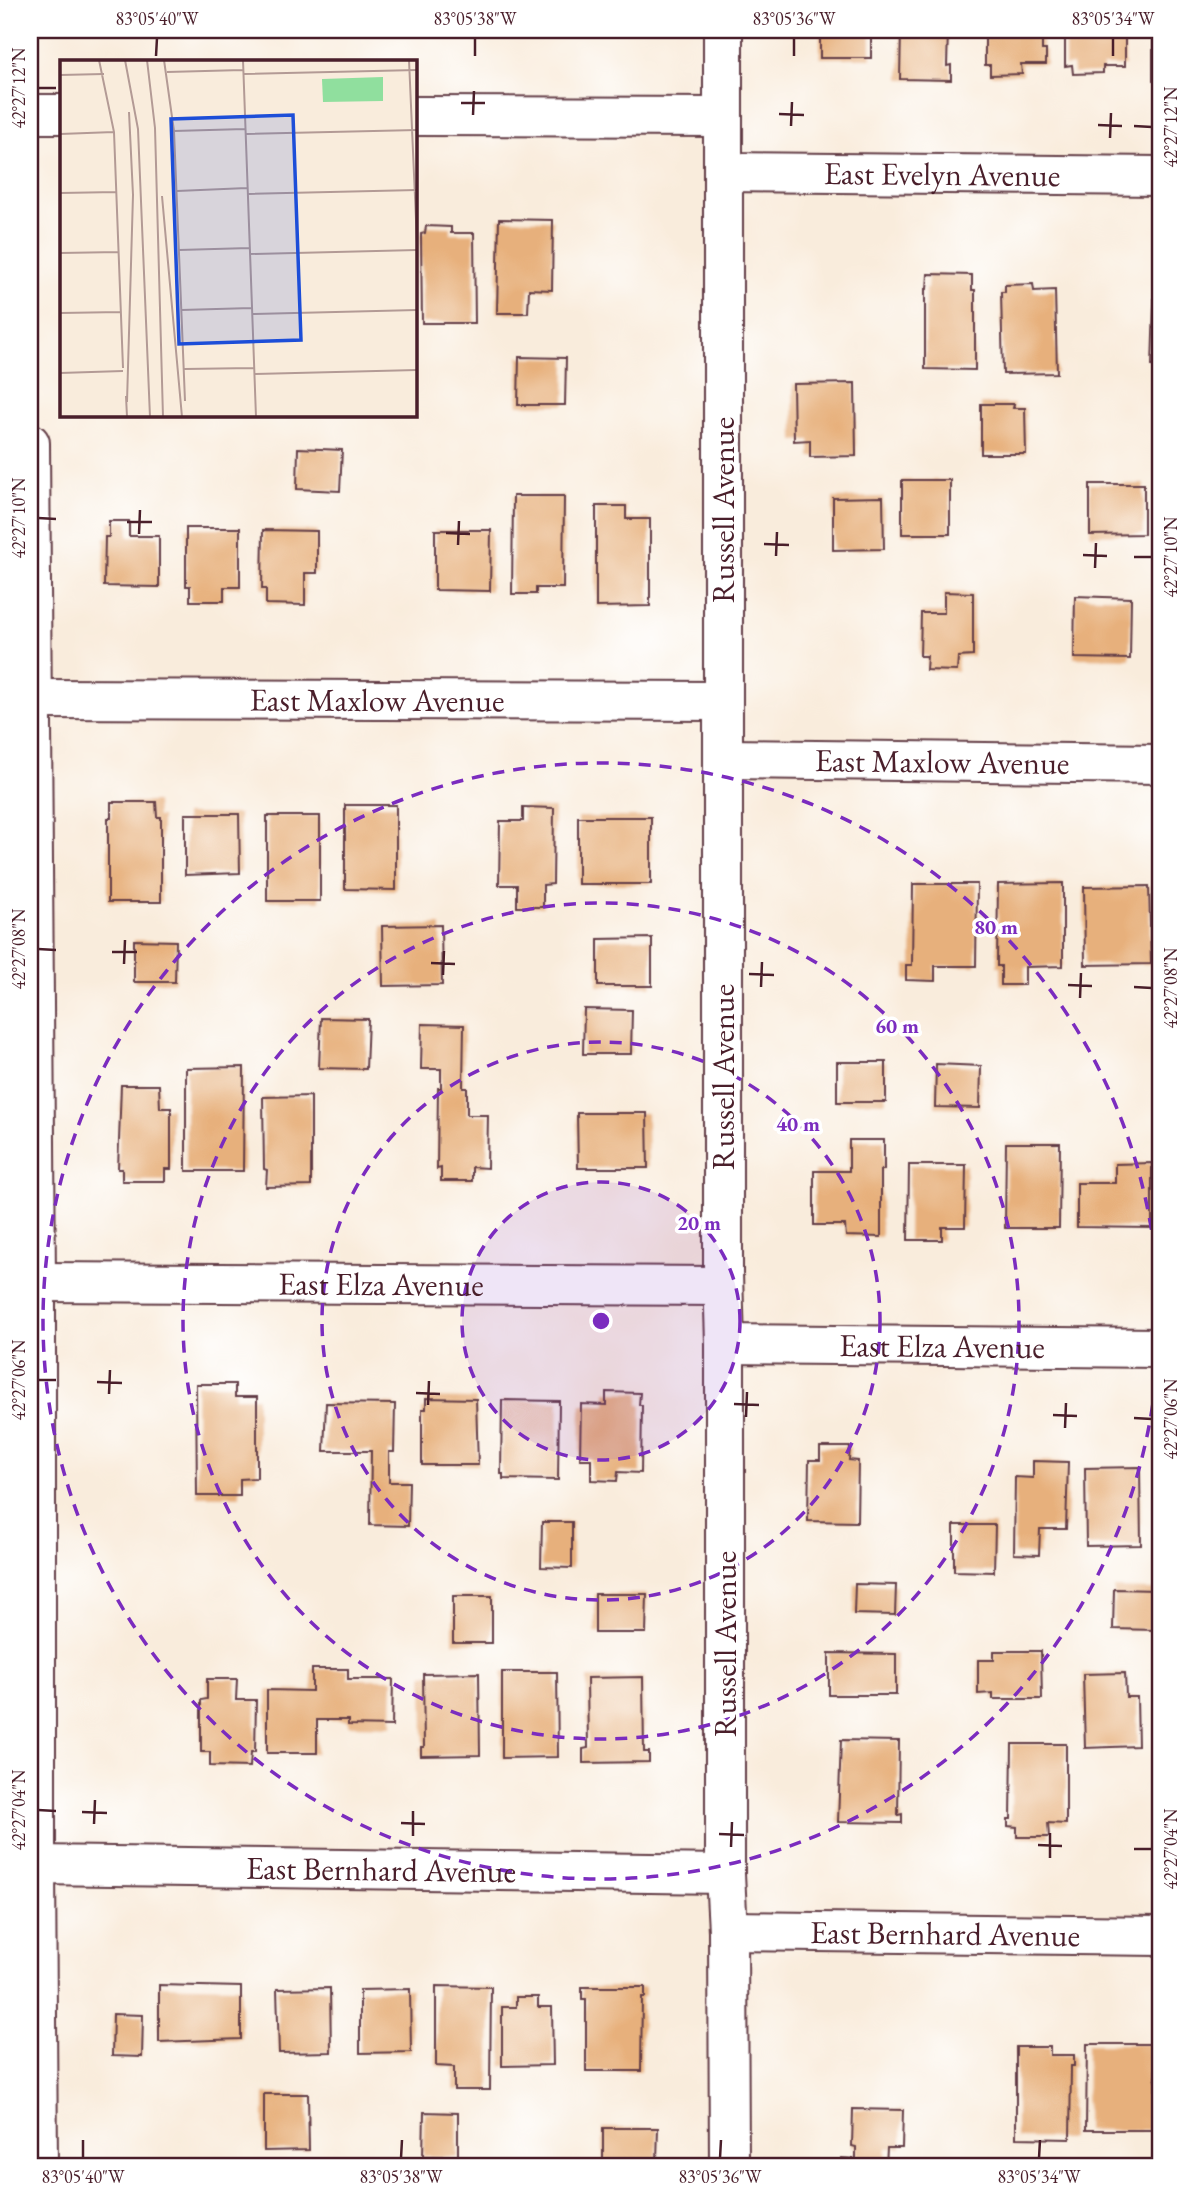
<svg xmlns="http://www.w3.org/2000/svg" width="1190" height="2196" font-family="'EB Garamond',serif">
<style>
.building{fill:#e7b07b}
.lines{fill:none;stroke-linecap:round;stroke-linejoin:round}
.minor-casing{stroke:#643e46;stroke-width:42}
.major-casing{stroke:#643e46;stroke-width:42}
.minor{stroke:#fff;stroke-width:38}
.major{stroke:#fff;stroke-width:38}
.ticks{fill:none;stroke:#4a1f2b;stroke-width:2.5}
.ring{fill:none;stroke:#7b2cbf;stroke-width:3.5;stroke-dasharray:12 9}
.labels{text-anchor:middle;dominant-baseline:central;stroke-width:7;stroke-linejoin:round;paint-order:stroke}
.street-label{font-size:32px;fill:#4a1f2b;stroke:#fff}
.inset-road{fill:none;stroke:#b39a95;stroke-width:2}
.view{fill:#1d4ed8;fill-opacity:0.15;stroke:#1d4ed8;stroke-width:3.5}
.inset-edge{fill:none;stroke:#4a1f2b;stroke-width:3.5}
.centre{fill:#7b2cbf;stroke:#fff;stroke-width:3.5}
.ring-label{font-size:21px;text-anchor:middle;font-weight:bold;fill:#7b2cbf;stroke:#fff;stroke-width:7;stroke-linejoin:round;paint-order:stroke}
.neatline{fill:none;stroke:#4a1f2b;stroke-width:2.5}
.ticks-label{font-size:18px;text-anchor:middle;fill:#4a1f2b}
</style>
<rect width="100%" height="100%" fill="#fff"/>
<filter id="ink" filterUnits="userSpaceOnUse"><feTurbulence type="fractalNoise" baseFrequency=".0143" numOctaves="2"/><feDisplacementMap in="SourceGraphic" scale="14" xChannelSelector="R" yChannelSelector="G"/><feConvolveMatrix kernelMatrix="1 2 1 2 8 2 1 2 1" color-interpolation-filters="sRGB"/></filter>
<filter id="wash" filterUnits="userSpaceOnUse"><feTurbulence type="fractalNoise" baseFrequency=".00686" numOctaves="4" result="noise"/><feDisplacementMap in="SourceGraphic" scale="28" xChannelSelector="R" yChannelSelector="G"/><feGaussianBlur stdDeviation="1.57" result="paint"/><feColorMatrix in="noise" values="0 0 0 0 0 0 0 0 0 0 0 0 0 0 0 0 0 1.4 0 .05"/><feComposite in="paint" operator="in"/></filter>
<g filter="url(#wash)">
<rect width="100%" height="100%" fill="#f9ecdc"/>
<g id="blocks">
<!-- building -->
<g class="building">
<rect x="820" y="30" width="51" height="28"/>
<path d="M901,30H948L947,66L951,65V80L900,79Z"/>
<path d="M985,30H1042V50H1046V64H1021L1022,74L990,75V65H985Z"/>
<path d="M1065,30H1125V66H1103V73L1073,74L1072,65L1065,66Z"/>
<rect x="1153" y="30" width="7" height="50"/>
<path d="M499,219L553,220L552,290L529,289L528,313H497Z"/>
<path d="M426,226L451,227V233H474L475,323H422L421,234L425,233Z"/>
<path d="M1155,273H1160V367L1152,366Z"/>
<path d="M928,274L972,275V290H975V370L925,369V289H927Z"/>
<path d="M1033,284L1034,291L1055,290L1057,373L1003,374L1001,292H1005V285Z"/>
<path d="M519,357L566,358L565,405H518Z"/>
<path d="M855,383L856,456L810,457V440L794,441L793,384Z"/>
<path d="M981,404H1014L1013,408H1025L1026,454H981Z"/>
<path d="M298,448L342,450L340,491L297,489Z"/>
<rect x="902" y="480" width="48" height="54"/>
<path d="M1090,484H1144V534L1090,535Z"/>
<path d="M513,496H564L563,588H536V594H512Z"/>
<path d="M883,497L884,549L833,550V498Z"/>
<path d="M596,506H626V519H650V606L596,607Z"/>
<path d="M109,521H129V536H159V587L104,586L105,537H109Z"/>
<path d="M186,528H240V587H224V601H190V586H186Z"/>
<path d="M263,530L317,531V573H305V605L266,604V589H262Z"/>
<path d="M435,530H491L490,591L435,590Z"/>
<path d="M944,592L973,593V656L958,657L957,671L926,670L927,656H920L921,613H944Z"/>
<path d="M1075,596L1131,598L1130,659L1074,658Z"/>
<path d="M111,802H156L157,817H161V902H108V818H111Z"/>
<path d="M345,805H396V890L345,889Z"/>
<path d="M523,807L554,808L553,884L543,885V907H517V885H499L500,821H523Z"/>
<path d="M185,814H239L240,873L185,875Z"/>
<rect x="267" y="816" width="53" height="85"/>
<rect x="578" y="817" width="73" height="67"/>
<path d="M1063,883V966L1025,967V985H1001V966H997L998,884Z"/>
<path d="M913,884H977L976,966H935V981L906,980V965H912Z"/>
<path d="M1149,886L1151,964L1085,965L1084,887Z"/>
<path d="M441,925L442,985L383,986L382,926Z"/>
<path d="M652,938V986H598V939Z"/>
<path d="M134,940L176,941L175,982H134Z"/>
<path d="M584,1009L632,1010L631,1054H583Z"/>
<path d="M321,1018L368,1019L366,1069L319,1068Z"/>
<path d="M422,1024L464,1025L463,1088H467V1115H488L487,1168L472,1167V1181H441V1168L437,1169L438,1088H441V1069H421Z"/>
<rect x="837" y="1062" width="49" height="40"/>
<path d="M936,1064L981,1066L980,1108L935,1107Z"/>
<path d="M244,1067L243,1171H186V1068Z"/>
<path d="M121,1085H159L160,1108H171V1169H165V1181H122V1169H118Z"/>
<path d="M311,1096V1186L266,1187L267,1170L264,1169L263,1097Z"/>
<path d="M577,1113H647L648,1168H578Z"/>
<path d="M849,1140H884V1170H881V1237L846,1236L845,1225H814V1171H849Z"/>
<path d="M1006,1143H1060L1059,1228H1005Z"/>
<path d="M1152,1163V1228L1077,1227V1183H1115V1164Z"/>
<path d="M909,1165H966L965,1227H942V1240H908Z"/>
<path d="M196,1384H235V1397H257V1478L240,1479V1496H197Z"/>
<path d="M606,1392L640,1393L639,1405H642L641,1473L618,1472L617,1481L591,1480V1459H580L581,1404L606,1405Z"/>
<path d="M426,1398L476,1399L478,1465H422V1409H426Z"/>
<path d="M502,1400L559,1401L558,1480L503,1479V1474H501Z"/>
<path d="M326,1403L395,1404L394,1452H389V1482H409L408,1526L370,1525L371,1451H324Z"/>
<path d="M820,1447H850L849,1460L858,1461L857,1522L808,1521L809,1460H820Z"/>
<path d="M1033,1461L1068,1462L1066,1529H1040L1039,1555L1014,1554L1015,1477L1033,1478Z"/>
<path d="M1140,1467L1141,1545L1086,1546L1085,1468Z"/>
<path d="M542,1522H572V1568L541,1567Z"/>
<path d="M954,1525H995L994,1572L954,1571Z"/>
<path d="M855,1584L896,1585L895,1615L854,1614Z"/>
<path d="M1114,1589L1156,1590V1630L1113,1629Z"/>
<path d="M595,1594H647L646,1633H595Z"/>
<rect x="453" y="1596" width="39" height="47"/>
<path d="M994,1651H1041L1042,1699H993V1693L978,1694V1660H994Z"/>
<path d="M829,1653L896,1654V1695H829Z"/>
<path d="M312,1669H348V1679H393L392,1726L348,1725V1720H317V1753H267V1690L312,1691Z"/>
<path d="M502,1672H557L558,1757L502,1758Z"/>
<path d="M479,1673L480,1755L421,1756V1747H424L423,1674Z"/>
<path d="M1125,1673L1126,1697H1137L1138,1746L1085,1748L1083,1674Z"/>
<path d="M643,1677L644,1752H649V1762L583,1763V1749L588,1748L587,1678Z"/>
<path d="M207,1679H237L236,1700H256L255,1752H251L250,1767L210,1766V1752H201V1700L207,1699Z"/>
<path d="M841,1740L899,1741L898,1815L902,1814V1823L838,1822Z"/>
<path d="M1012,1744H1066V1824L1048,1823L1049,1837H1017V1827L1008,1826V1819H1011Z"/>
<path d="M159,1985L241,1987V2039L159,2042Z"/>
<path d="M436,1986L491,1987L490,2090H454V2067L436,2066Z"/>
<path d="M582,1987H645V1997H642L641,2071H586V1999H582Z"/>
<path d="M330,1988L331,2052L279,2053L277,1989Z"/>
<path d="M410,1989L411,2052L360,2053V1990Z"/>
<path d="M516,1997H538V2007H552L553,2065L502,2066V2007H516Z"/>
<path d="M113,2014L143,2015L142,2057L112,2056Z"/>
<path d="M1087,2044H1156L1155,2130H1086Z"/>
<path d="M1016,2047H1050V2055H1074V2066H1071L1070,2139L1016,2138Z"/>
<path d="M264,2094H308L309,2150L264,2151Z"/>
<path d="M853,2109L903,2110L902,2148H887L886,2166H841V2158L856,2159V2147L852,2146Z"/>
<path d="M424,2112L458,2113V2157L423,2156Z"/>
<path d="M603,2128H658L657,2161L603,2160Z"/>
</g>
</g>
</g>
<g filter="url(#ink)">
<use href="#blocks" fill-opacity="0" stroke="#643e46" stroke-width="2"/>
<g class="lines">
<!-- minor casing -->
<g class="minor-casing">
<g id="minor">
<path d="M723,30V1273L725,1344V1874L728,1931L729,2166"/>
<path d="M30,114H61"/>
<path d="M415,116L723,117"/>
<path id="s1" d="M723,172L1160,176"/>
<path id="s2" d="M32,699L723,701"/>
<path id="s3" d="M723,759L1160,764"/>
<path id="s4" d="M36,1282L723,1286"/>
<path id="s5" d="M725,1344L1160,1348"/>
<path id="s6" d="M36,1865L725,1874"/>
<path id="s7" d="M728,1931L1160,1936"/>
</g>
</g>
<!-- major casing -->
<g class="major-casing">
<path id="major" d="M30,443L36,1282V1865L38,2166"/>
</g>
<!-- minor -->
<use href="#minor" class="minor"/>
<!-- major -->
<use href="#major" class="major"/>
</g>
</g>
<!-- ticks -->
<path class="ticks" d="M156,56L157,38M475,56V38M794,56V38M1113,56V38M38,88H56M461,103H485M779,114L804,115M473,115L474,91M1098,125L1122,126M791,126L792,102M1134,126L1152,127M1110,138L1111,113M38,518L56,519M127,522H152M446,533L470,534M139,534L140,510M764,544L789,545M458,545L459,521M1083,555L1107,556M776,556L777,532M1134,557H1152M1095,568L1096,543M38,949L56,950M112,952H137M431,963L455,964M124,964L125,940M749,974L774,975M443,975L444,951M1068,985L1092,986M761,987L762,962M1134,987L1152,988M1080,998L1081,973M38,1380H56M97,1382L122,1383M416,1393L440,1394M109,1394L110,1370M734,1404L759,1405M428,1405L429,1381M1053,1415L1077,1416M746,1417L747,1392M1134,1418L1152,1419M1065,1428L1066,1403M38,1810L56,1811M82,1812L107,1813M401,1823L425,1824M94,1824L95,1800M719,1834L744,1835M413,1836V1811M1038,1845L1062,1846M731,1847L732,1822M1134,1849H1152M1050,1858V1833M83,2158V2140M401,2158L402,2140M720,2158L721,2140M1039,2158L1040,2140"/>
<!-- distance rings -->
<circle cx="601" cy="1321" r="139" fill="#7b2cbf" fill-opacity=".12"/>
<g class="ring">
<circle cx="601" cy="1321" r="139"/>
<circle cx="601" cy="1321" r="279"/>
<circle cx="601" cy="1321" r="418"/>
<circle cx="601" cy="1321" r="558"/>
</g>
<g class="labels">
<!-- street labels -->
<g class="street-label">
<text stroke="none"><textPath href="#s1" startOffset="219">East Evelyn Avenue</textPath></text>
<text transform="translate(723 510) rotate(-90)">Russell Avenue</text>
<text stroke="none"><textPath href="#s2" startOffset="345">East Maxlow Avenue</textPath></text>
<text stroke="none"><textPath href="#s3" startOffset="219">East Maxlow Avenue</textPath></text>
<text transform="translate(723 1077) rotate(-90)">Russell Avenue</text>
<text stroke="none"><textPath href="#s4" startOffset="345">East Elza Avenue</textPath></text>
<text stroke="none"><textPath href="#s5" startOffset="217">East Elza Avenue</textPath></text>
<text transform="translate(725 1644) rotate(-90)">Russell Avenue</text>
<text stroke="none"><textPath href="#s6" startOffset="345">East Bernhard Avenue</textPath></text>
<text stroke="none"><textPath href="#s7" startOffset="217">East Bernhard Avenue</textPath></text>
</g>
</g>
<!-- overview -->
<g transform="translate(60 60)">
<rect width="357" height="357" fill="#f9ecdc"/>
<path d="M323,17V41L263,42L262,19Z" fill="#90df9e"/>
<path class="inset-road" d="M39,0L54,72L63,308M65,0L78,69L90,357M87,0L95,68L103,357M104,0L114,71L125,341M183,0L196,357M349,0L357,183M107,12L183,10M183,14L357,10M0,15L44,14M114,71L185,69M0,74L54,72M186,74L357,70M117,131L187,128M0,133L57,132M188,134L357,130M102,136L122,357M119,190L190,188M0,193L59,192M190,194L357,190M121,250L192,248M0,253L61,252M192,254L357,250M124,309L194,308M0,313L63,311M195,314L357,310M66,336L67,357M67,342L73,135L69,52"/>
<path class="view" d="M233,55L241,280L119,284L111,59Z"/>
<rect width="357" height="357" class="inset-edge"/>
</g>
<circle cx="601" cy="1321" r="10" class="centre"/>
<g class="ring-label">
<text x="996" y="934">80 m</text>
<text x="897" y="1033">60 m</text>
<text x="798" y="1131">40 m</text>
<text x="699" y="1230">20 m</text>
</g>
<!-- margin -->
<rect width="1190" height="2196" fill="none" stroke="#fff" stroke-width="77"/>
<rect x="38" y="38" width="1114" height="2120" class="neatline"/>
<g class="ticks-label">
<text x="157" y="25">83°05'40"W</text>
<text x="475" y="25">83°05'38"W</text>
<text x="794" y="25">83°05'36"W</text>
<text x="1113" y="25">83°05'34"W</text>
<text transform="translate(19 88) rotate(-90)" y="6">42°27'12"N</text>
<text transform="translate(1171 127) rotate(-90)" y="6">42°27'12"N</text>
<text transform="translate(19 518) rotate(-90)" y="6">42°27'10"N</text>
<text transform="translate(1171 557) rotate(-90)" y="6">42°27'10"N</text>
<text transform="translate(19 949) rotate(-90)" y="6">42°27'08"N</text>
<text transform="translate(1171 988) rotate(-90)" y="6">42°27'08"N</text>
<text transform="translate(19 1380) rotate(-90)" y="6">42°27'06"N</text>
<text transform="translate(1171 1419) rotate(-90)" y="6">42°27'06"N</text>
<text transform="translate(19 1810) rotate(-90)" y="6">42°27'04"N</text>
<text transform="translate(1171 1849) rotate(-90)" y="6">42°27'04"N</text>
<text x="83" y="2183">83°05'40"W</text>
<text x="401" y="2183">83°05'38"W</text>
<text x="720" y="2183">83°05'36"W</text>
<text x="1039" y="2183">83°05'34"W</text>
</g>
</svg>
